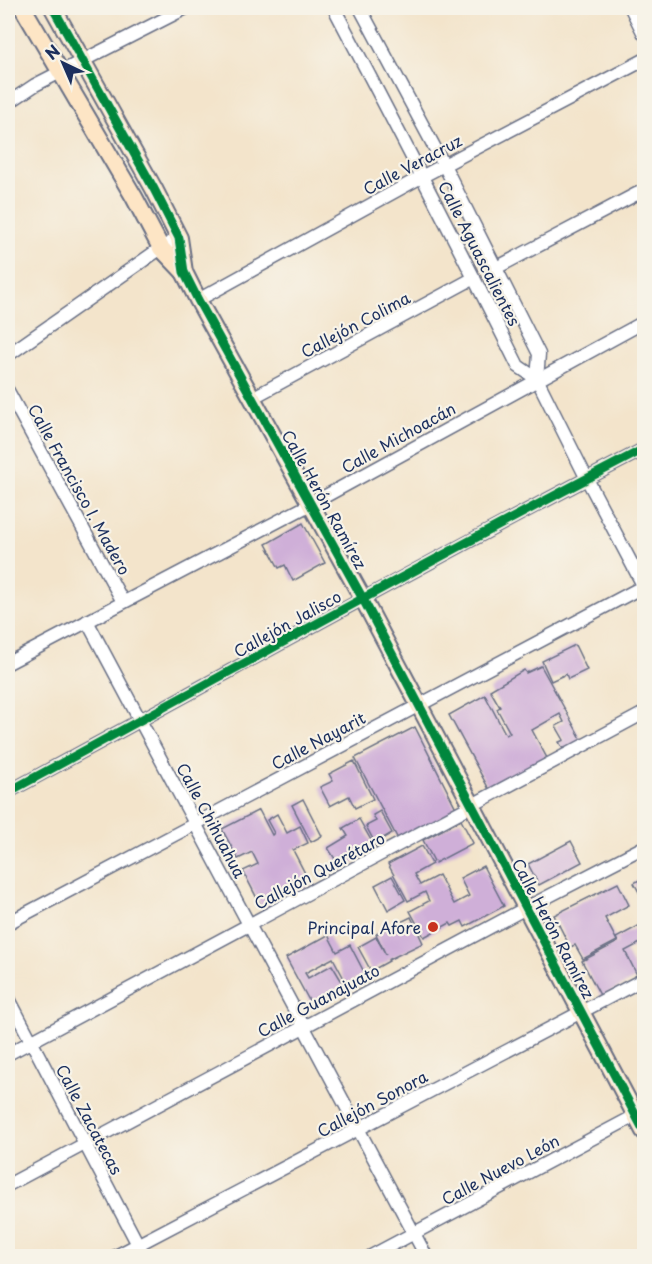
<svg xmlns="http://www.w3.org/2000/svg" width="652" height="1264" font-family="'Playpen Sans',sans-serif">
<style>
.building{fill:#cfafd8}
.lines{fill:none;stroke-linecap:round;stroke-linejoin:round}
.street-casing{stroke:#676e84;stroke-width:15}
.secondary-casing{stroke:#676e84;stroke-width:20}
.street{stroke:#fff;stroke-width:12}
.secondary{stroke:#fde5c5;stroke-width:16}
.cycleway-casing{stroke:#f7f3e8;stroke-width:13}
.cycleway{stroke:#00873e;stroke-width:9}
.poi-dot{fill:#c8321e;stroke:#f7f3e8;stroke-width:2}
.labels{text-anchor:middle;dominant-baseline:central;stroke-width:4.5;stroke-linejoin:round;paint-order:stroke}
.street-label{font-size:16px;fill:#1b2f5e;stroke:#f7f3e8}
.poi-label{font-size:16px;fill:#1b2f5e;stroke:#f7f3e8;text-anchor:end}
</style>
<rect width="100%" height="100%" fill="#f7f3e8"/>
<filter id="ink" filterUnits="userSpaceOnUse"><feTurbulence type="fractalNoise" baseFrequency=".0167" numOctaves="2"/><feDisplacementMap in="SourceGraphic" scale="12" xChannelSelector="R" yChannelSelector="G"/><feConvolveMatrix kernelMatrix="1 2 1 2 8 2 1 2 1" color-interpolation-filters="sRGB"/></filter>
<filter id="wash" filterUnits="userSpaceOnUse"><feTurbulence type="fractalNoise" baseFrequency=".008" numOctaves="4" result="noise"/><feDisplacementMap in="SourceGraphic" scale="24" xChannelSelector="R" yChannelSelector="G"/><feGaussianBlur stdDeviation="1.35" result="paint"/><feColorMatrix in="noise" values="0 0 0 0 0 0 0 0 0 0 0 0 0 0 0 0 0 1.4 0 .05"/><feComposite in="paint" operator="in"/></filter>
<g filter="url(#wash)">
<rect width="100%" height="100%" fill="#f3e4cb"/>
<g id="blocks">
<!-- building -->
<g class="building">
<path d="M303,523L325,563L293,581L285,565L279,568L266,544Z"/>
<path d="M575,645L587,670L568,679L566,674L551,681L542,661Z"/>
<path d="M541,666L584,744L566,754L559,742L564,740L556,726L564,722L560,714L532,730L548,760L490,791L449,715L485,695L506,735L510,733L497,709L500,707L490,690L524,670L526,673Z"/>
<path d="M415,727L457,810L399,841L355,758Z"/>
<path d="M354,761L373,799L355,808L349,796L330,806L320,787L333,781L329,774Z"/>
<path d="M303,799L322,836L311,842L292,805Z"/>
<path d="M259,810L272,835L274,833L267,820L277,814L287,833L300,826L308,843L293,850L311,885L263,910L243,871L258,864L252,852L238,859L222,829Z"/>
<path d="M380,811L392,833L375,843L366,826L376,821L373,815Z"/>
<path d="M359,819L376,849L342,870L328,848L348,836L343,828Z"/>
<path d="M461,820L473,843L435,863L423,840Z"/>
<path d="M571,841L582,862L539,885L528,864Z"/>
<path d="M422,846L432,864L414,874L420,885L439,875L454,904L469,896L460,878L483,866L504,906L465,927L462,921L452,926L450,923L424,937L410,911L429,901L425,892L408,901L388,864Z"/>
<path d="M392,876L405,900L388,910L375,885Z"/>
<path d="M644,877V901L634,883Z"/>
<path d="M618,883L629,905L605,918L617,941L583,959L575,945L570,947L554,915Z"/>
<path d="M411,917L423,943L388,960L389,961L371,971L358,947L376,937L386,955L376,934Z"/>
<path d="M644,923V941L625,951L638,977L601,997L582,961L618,942L616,938Z"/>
<path d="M328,935L337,952L350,945L365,974L347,984L333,958L305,973L308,978L332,965L344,985L311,1004L286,958Z"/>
</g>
</g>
</g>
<g filter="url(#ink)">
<use href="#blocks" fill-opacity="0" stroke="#676e84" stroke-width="1.5"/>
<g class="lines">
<!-- street casing -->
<g class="street-casing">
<g id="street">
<path d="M334,8C396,126 458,245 518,366L537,379L587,479L644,587"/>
<path d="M360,8L444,165L539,354L537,379"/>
<path d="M631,8L644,34"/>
<path d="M8,103L35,85L186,8"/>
<path d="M496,268L644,190"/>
<path d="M198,300L423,176L644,60"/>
<path d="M8,355L161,248L179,238"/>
<path d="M8,391L123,602"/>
<path d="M252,398L474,278"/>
<path d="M87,621L426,1256"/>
<path d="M8,663L311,504L644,322"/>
<path d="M8,792C220,678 430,559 644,449"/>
<path d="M8,923L644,586"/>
<path d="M8,997L144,1256"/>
<path d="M8,1054L644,713"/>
<path d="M8,1185L526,908L644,847"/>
<path d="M116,1256L644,979"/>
<path d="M371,1256L644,1111"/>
</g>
</g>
<!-- secondary casing -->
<g class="secondary-casing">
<g id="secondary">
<path d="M23,8L134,197L161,248L184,272"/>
<path d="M53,8L154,189L179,238L184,272L198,300L363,599L644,1131"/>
</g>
</g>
<!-- street -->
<use href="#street" class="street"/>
<!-- secondary -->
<use href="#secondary" class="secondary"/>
<!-- cycleway casing -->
<g class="cycleway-casing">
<g id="cycleway">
<path d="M53,8L154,189L179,238L184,272L198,300L363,599L644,1131"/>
<path d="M8,792C220,678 430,559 644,449"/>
</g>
</g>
<!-- cycleway -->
<use href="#cycleway" class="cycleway"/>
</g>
</g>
<!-- markers -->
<circle class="poi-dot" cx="433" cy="927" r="6"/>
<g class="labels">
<!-- street labels -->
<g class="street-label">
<text transform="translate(412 164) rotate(-28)">Calle Veracruz</text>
<text transform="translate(480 253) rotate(63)">Calle Aguascalientes</text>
<text transform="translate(355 324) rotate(-28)">Callejón Colima</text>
<text transform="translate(398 437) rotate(-29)">Calle Michoacán</text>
<text transform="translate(80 489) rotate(61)">Calle Francisco I. Madero</text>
<text transform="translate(325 499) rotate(61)">Calle Herón Ramírez</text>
<text transform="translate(287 623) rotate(-29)">Callejón Jalisco</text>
<text transform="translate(318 740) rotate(-28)">Calle Nayarit</text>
<text transform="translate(212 820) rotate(62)">Calle Chihuahua</text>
<text transform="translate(319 870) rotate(-28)">Callejón Querétaro</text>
<text transform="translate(554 928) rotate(62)">Calle Herón Ramírez</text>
<text transform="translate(318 1000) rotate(-28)">Calle Guanajuato</text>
<text transform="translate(372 1103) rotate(-28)">Callejón Sonora</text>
<text transform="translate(90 1119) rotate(62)">Calle Zacatecas</text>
<text transform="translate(500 1169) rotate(-28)">Calle Nuevo León</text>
</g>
<!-- poi labels -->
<g class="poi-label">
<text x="421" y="927">Principal Afore</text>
</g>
</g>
<!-- margin -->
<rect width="652" height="1264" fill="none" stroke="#f7f3e8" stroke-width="30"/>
<!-- north arrow -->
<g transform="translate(63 63) rotate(316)" stroke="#f7f3e8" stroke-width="4.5" paint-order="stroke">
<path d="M0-4.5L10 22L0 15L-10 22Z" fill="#1b2f5e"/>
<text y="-9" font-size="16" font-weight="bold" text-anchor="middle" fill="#1b2f5e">N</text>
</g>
</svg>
